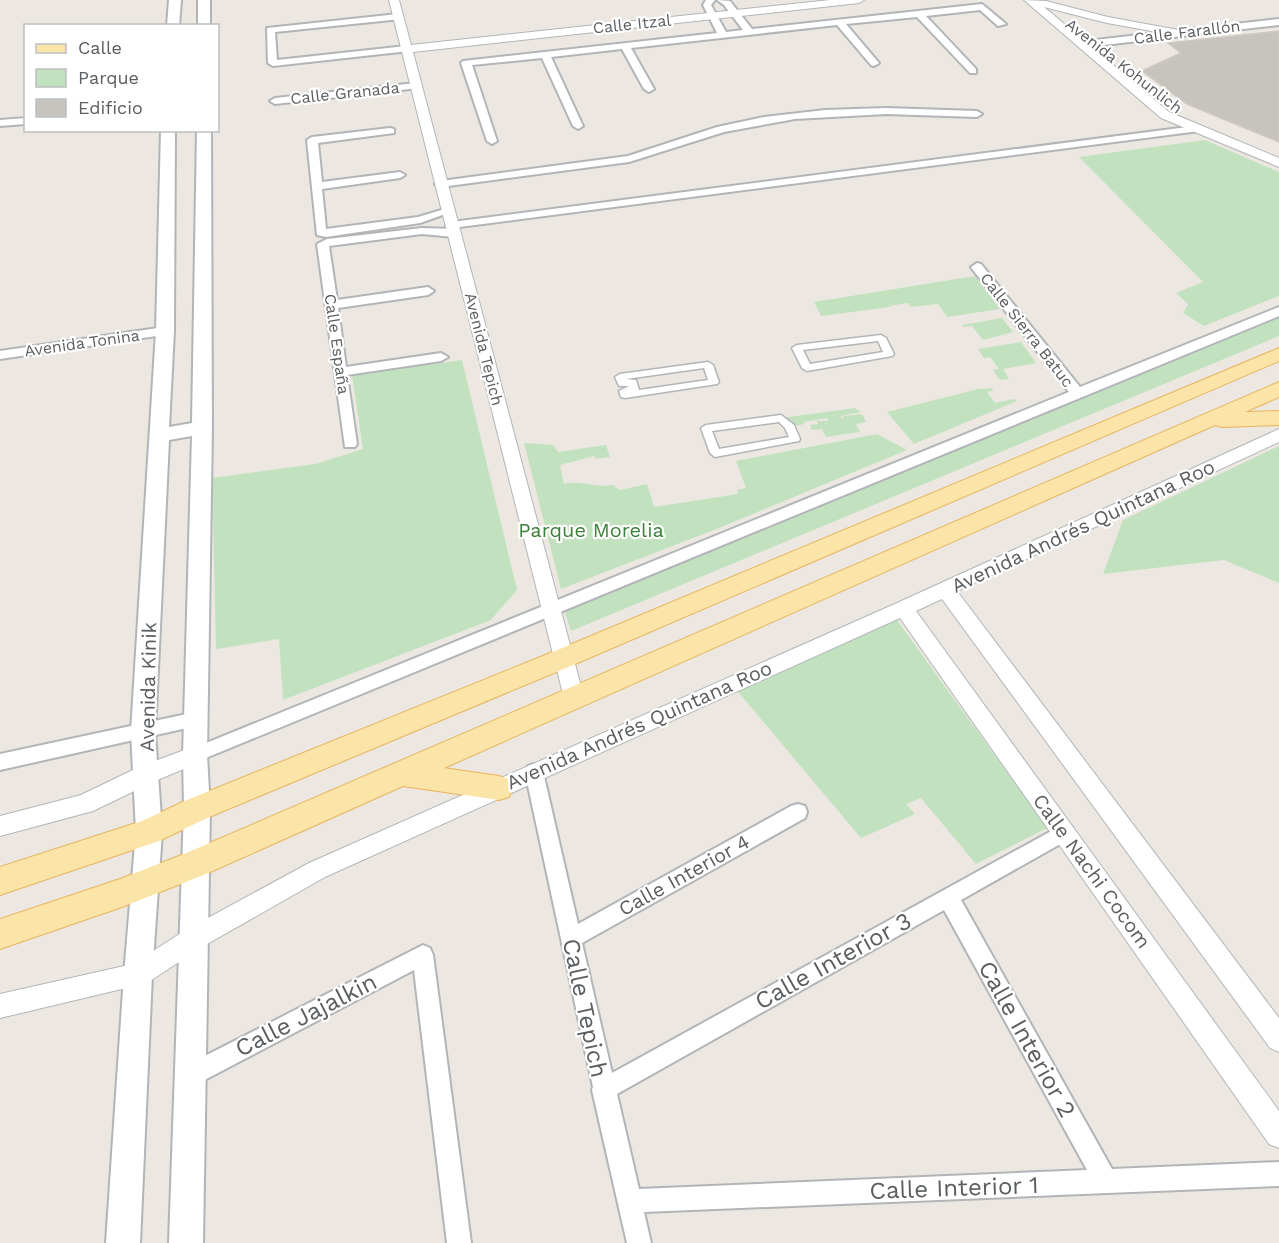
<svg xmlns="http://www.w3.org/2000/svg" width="1279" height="1243" font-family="'Work Sans',sans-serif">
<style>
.green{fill:#c2e2bf}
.building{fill:#c7c3be;stroke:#d0c9c0;stroke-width:1.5}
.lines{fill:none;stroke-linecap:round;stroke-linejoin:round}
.pedestrian-casing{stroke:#b2b5b8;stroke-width:3}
.minor-casing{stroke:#b2b5b8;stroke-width:4}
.tertiary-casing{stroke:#b2b5b8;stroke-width:2}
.secondary-casing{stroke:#b1b5b8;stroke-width:4}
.primary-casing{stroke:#e8b45e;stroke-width:2}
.pedestrian{fill:#fff;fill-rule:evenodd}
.minor{fill:#fff;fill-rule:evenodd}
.tertiary{fill:#fff;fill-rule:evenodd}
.secondary{fill:#fff;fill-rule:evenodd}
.primary{fill:#fae4a8;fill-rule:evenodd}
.labels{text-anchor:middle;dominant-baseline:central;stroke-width:4.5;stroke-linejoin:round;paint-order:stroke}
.far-street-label{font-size:16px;fill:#5a5e61;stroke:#fff}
.street-label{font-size:20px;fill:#5a5e61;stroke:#fff}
.park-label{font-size:20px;fill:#3d8139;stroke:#fff}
.near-street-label{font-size:24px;fill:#5a5e61;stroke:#fff}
</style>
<rect width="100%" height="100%" fill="#ece8e1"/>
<!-- green -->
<g class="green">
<path d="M1205,140L1279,172V296L1204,326L1183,313L1188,304L1176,293L1203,282L1079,157Z"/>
<path d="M975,276L1000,309L947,317L938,304L911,307L908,303L889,306L890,307L821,316L814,302Z"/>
<path d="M1279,315V336L571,631L564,610L931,456L1176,359Z"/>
<path d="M1002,318L1013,332L983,340L972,326L964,327L962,325Z"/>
<path d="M1021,342L1036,363L1003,369L1009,379L1000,380L993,370L999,369L990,357L984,358L978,349Z"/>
<path d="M462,360L517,590L491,620L283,700L279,639L216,649L212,478L315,464L363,449L352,376Z"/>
<path d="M992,388L993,391L987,392L995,403L1014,399L1017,401L914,444L887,412L978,389Z"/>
<path d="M855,408L861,412L841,416L842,419L844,416L862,414L866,422L856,424L860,432L826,437L822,429L812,430L810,425L818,424L817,421H828L827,418L804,422V424L790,427L781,418Z"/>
<path d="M877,434L907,450L719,528L561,589L524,443L553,445L558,452L606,445L610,457L595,459L594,456L560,465L564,484C583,480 594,488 613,485L620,490L647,484L654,507L738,494L737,490L746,488L736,461Z"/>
<path d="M1279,446V583L1224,560L1103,574L1123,520Z"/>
<path d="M894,616L1047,828L976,864L921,798L906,804L915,814L861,838L734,687Z"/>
</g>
<!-- building -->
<path class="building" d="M1279,31V142L1187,104L1142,71L1181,53L1168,43Z"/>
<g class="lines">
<!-- pedestrian casing -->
<g class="pedestrian-casing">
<g id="pedestrian">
<path d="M881,335L886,338L894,354L892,356L807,371L802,368L792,348L797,345ZM878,341L883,352L810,364L803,350Z"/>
<path d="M708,362L713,365L719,382L717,384L625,398L621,397L619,391L629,386H619L615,377L620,374ZM704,368L708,380L639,390L636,380L626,379Z"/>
<path d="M781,415L794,425L800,439L799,441L715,457L710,453L701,428L706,425ZM779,422L785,428L789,437L719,449L712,431Z"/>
</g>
</g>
<!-- minor casing -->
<g class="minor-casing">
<g id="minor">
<path d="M706,0H715L711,5L726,32L743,30L724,5L717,0L730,1L752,29L982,4L1006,24L998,26L980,10L926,16L976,69V73H970L917,17L846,24L879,63L874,66L871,65L837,25L631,48L654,89L649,92L644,89L622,49L551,57L583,126L578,129L573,126L542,58L472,65L497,141L492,144L487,141L461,63L463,61L717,33L703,5Z"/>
<path d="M398,14L401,15V19L275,32L277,60L406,46L409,47V51L273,66L268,63L267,28Z"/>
<path d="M1279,19V25L1095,46L1090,43L1095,40Z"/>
<path d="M416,83L419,84V88L275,104L270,101L275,98Z"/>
<path d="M886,108L977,111L982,114L977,117L886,114L795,119L724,132L629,162L441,187L435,184L441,181L628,156L717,127L764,117L825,110Z"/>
<path d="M26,118V124L0,126V120Z"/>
<path d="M1195,126L1200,129L1199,131L452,228L446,225L452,222Z"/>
<path d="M390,128L394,129V133L318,143L322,182L400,172L405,175L400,178L322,189L326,229L418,217L448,208L454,211L420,223L326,237L317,235L307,140L312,137Z"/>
<path d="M422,228L454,229L460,233L454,237L422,234L329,246L337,300L428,287L434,291L428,295L338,308L346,367L441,353L448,357L441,361L347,375L357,444L355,447H345L317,244L327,239Z"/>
<path d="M977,263L981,264L1080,387L1279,307V316L201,760L195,763L189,760L186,755L189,750L1069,392L973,270L971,267Z"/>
<path d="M165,327L171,331L170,334L0,359V351Z"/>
<path d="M196,712L202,714L205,719L202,724L196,726L0,770V754Z"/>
<path d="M534,764L540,766L543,772L578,924L791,806L798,804L805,806L807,812L805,818L582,943L612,1073L1064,824L1071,826L1074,832L1071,838L961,900L1112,1169L1279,1162V1186L644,1212L651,1243H627L592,1090L593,1087L525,772L528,766ZM944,910L1087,1170L639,1189L617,1094Z"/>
<path d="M423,945L430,948L433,955L471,1243H447L414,970L197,1084L189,1087L181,1084L178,1076L181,1068Z"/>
</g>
</g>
<!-- tertiary casing -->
<g class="tertiary-casing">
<g id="tertiary">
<path d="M389,0H399L411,45L830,0H864L859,3L413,52L584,698L581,704L574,706L567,704L564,698Z"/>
<path d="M1024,0L1046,1L1108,17L1184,31L1185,33L1180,36L1107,23L1044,7L1169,112L1279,158V167L1161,118Z"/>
<path d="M1279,429V442L957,591L1279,1018V1052L1270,1048L942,599L916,611L1279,1111V1148L1269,1144L900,618L325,877L202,947L147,983L0,1018V994L133,964L184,931L309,863L897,603Z"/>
<path d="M195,746L203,749L206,755L203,761L155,781L93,811L0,836V816L81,795L139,767Z"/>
</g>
</g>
<!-- secondary casing -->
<g class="secondary-casing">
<g id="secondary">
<path d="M169,0H181L179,26H167Z"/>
<rect x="198" y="0" width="12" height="26"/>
<path d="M161,130H175L174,331L169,427L192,423L197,130H211L212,428L207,755L210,809L203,1243H169L184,809L183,755L192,436L169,440L155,732L162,832L152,975L140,1243H106L124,975L136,832L131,732L156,331Z"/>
</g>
</g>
<!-- primary casing -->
<g class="primary-casing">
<g id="primary">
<path d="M1279,348V361L573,665L207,818L159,841L0,895V867L142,821L187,800L555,651Z"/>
<path d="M1279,382V397L1245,412L1279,411V425L1222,427L1215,425L444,768L499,776L509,779L513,788L509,797L499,800L403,786L206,874L122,907L0,949V919L120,879L184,854Z"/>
</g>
</g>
<!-- pedestrian -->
<use href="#pedestrian" class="pedestrian"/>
<!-- minor -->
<use href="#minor" class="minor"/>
<!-- tertiary -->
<use href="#tertiary" class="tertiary"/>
<!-- secondary -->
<use href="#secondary" class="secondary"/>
<!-- primary -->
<use href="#primary" class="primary"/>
</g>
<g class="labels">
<!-- far-street labels -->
<g class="far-street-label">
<text transform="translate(632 24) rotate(-6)">Calle Itzal</text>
<text transform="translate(1187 32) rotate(-7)">Calle Farallón</text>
<text transform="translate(1124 66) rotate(38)">Avenida Kohunlich</text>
<text transform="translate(345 93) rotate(-6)">Calle Granada</text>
<text transform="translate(1027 330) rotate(52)">Calle Sierra Batuc</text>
<text transform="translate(82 343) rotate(-8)">Avenida Tonina</text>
<text transform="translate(337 344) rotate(82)">Calle España</text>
<text transform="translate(484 349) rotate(76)">Avenida Tepich</text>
</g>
<!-- street labels -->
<g class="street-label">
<text transform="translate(1083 526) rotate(-25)">Avenida Andrés Quintana Roo</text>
<text transform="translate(148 687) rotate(-89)">Avenida Kinik</text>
<text transform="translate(639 725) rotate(-24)">Avenida Andrés Quintana Roo</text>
<text transform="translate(1092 871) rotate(54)">Calle Nachi Cocom</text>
<text transform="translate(684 875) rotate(-29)">Calle Interior 4</text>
</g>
<!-- park labels -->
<g class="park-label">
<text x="591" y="530">Parque Morelia</text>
</g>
<!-- near-street labels -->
<g class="near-street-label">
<text transform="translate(833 961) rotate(-29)">Calle Interior 3</text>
<text transform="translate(585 1008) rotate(78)">Calle Tepich</text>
<text transform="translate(306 1015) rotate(-27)">Calle Jajalkin</text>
<text transform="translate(1027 1039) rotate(61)">Calle Interior 2</text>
<text transform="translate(954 1188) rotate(-2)">Calle Interior 1</text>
</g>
</g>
<!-- legend -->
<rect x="24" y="24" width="195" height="108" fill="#ffffff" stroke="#bdbfc0" stroke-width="1.5"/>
<rect x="36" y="44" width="30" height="9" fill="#fae4a8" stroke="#bdbfc0" stroke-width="1.5"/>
<text x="78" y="54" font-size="18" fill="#5a5e61">Calle</text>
<rect x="36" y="69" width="30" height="18" fill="#c2e2bf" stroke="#bdbfc0" stroke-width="1.5"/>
<text x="78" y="84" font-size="18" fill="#5a5e61">Parque</text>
<rect x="36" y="99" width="30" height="18" fill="#c7c3be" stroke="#bdbfc0" stroke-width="1.5"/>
<text x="78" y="114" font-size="18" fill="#5a5e61">Edificio</text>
</svg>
